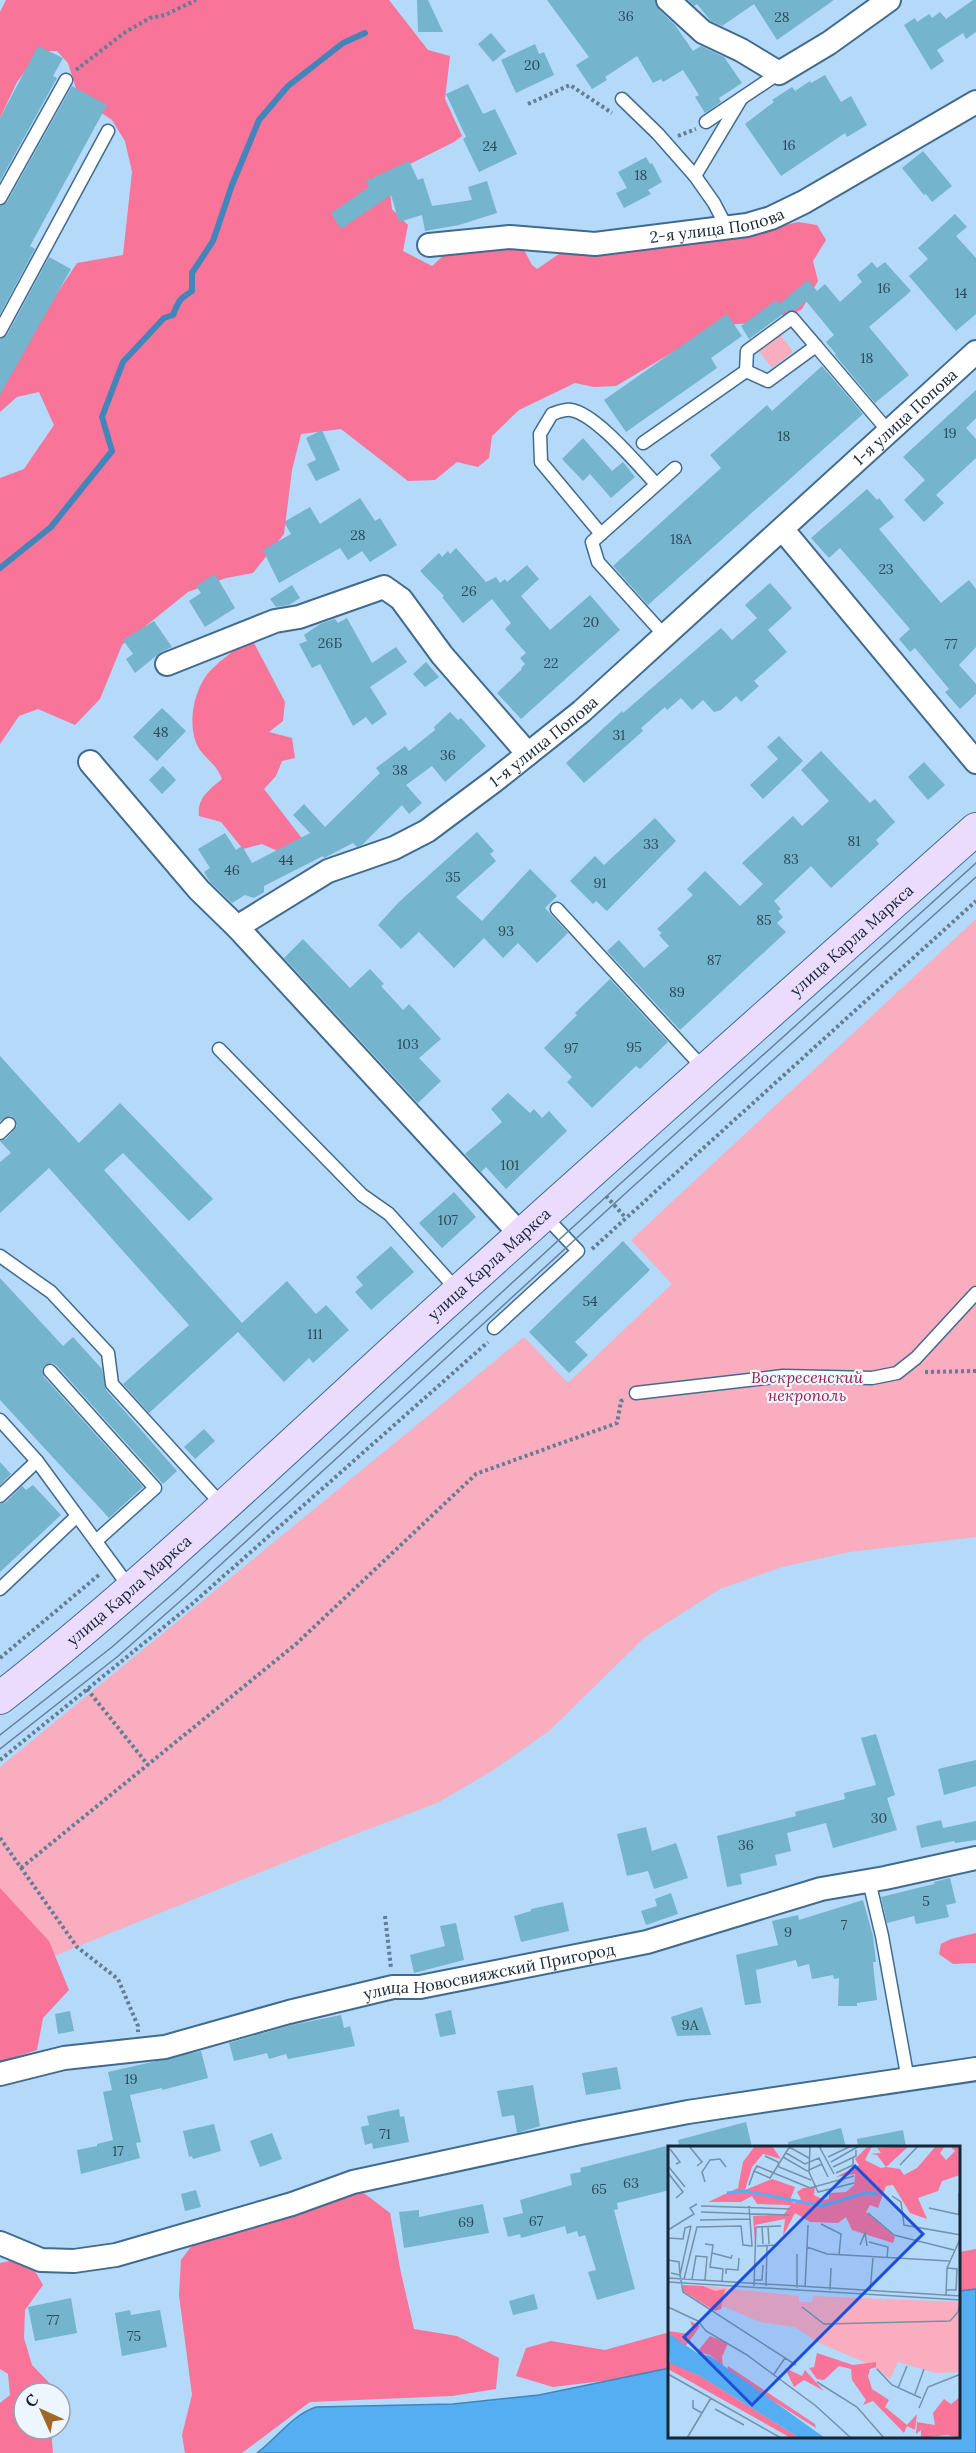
<svg xmlns="http://www.w3.org/2000/svg" width="976" height="2453" font-family="Lora,serif">
<style>
.green{fill:#f9adbe}
.forest{fill:#f87498}
.water{fill:#55adf2;stroke:#4285ba;stroke-width:1.5}
.lines{fill:none;stroke-linecap:round;stroke-linejoin:round}
.stream{stroke:#4285ba;stroke-width:6}
.building{fill:#74b4cd}
.service-casing{stroke:#406b8f;stroke-width:15}
.minor-casing{stroke:#406b8f;stroke-width:26}
.secondary-casing{stroke:#406b8f;stroke-width:34}
.path{stroke:#627d94;stroke-width:4;stroke-dasharray:3 3;stroke-linecap:butt}
.service{stroke:#fff;stroke-width:12}
.minor{stroke:#fff;stroke-width:22}
.secondary{stroke:#ebdbfc;stroke-width:32}
.tram{stroke:#668199;stroke-width:1.5}
.labels{text-anchor:middle;dominant-baseline:central;stroke-width:4.5;stroke-linejoin:round;paint-order:stroke}
.number-label{font-size:14px;fill:#2d4a5c}
.street-label{font-size:16px;fill:#152736;stroke:#edf6fe}
.park-label{font-size:16px;font-style:italic;fill:#961f4a;stroke:#edf6fe}
.inset-river{fill:none;stroke:#55adf2;stroke-width:3}
.inset-road{fill:none;stroke:#7492ab;stroke-width:1.5}
.view{fill:#1d4ed8;fill-opacity:0.15;stroke:#1d4ed8;stroke-width:3}
.inset-edge{fill:none;stroke:#152736;stroke-width:3}
</style>
<rect width="100%" height="100%" fill="#b4d9f9"/>
<!-- green -->
<g class="green">
<path d="M781,335L793,352L772,368L759,351Z"/>
<path d="M976,919V1537L849,1552L782,1567L720,1589L645,1637L549,1731L492,1771L437,1803L345,1838L0,1978V1767L524,1337L568,1383L672,1284L631,1240Z"/>
</g>
<!-- forest -->
<g class="forest">
<path d="M6,0H389L428,50L450,56L445,99L462,136L454,142L388,175L392,209L408,225L403,251L432,266L456,244L522,246L532,265L537,269L559,254L593,248L729,238L798,222L817,225L826,240L813,261L818,281L802,309L791,315H777L764,322L726,325L710,330L616,386L594,387L575,383L519,410L492,436L489,458L478,467L457,462L435,480L408,481L341,429L301,434L292,470L284,534L253,573L226,578L188,592L122,645L100,699L75,725L38,709L19,716L0,744V478L24,469L54,425L39,392L17,397L0,412V380L77,263L123,255L132,172L125,141L112,120L79,98L68,63L57,51H40L17,82L0,118V12Z"/>
<path d="M244,642L254,643L285,702L283,721L269,732L292,738L295,758L282,761L276,776L264,789L304,841L284,854L262,844L243,849L221,822L199,816C197,798 209,790 222,779C217,765 208,761 200,750C185,728 194,686 212,669C222,659 234,651 244,642Z"/>
<path d="M0,1888L49,1941L69,1990L43,2018L37,2050L0,2062Z"/>
<path d="M976,1933V1963L953,1964L939,1954L941,1944L951,1939Z"/>
<path d="M356,2187L390,2213L401,2273L414,2329L457,2336L499,2358L496,2389L452,2396L310,2402L242,2453H185L182,2435L192,2395L179,2295L181,2260L196,2240Z"/>
<path d="M976,2249V2293L960,2296V2252Z"/>
<path d="M14,2260L32,2266L43,2285L25,2310L24,2338L32,2365L59,2393H24V2429H51L53,2453H0V2403L10,2395L8,2374L0,2369V2263Z"/>
<path d="M670,2332V2373L553,2387L516,2376L526,2348L551,2341L605,2350Z"/>
</g>
<!-- water -->
<path class="water" d="M976,2289V2453H257C277,2438 292,2415 316,2407L453,2404L539,2395L670,2368V2436H960V2291Z"/>
<g class="lines">
<!-- stream -->
<path class="stream" d="M0,568L51,527L112,451L102,417L123,362L164,318L173,315C179,301 178,300 192,291V273L213,241L232,185L259,120L288,86L343,43L365,33"/>
</g>
<!-- building -->
<g class="building">
<path d="M417,0H428L443,32H418Z"/>
<path d="M547,0H655L659,10L675,25L693,51L701,46L724,57L742,83L719,98L721,102L705,113L695,97L699,95L683,70L663,82L661,79L653,83L637,56L605,77L607,80L592,89L576,65L589,57Z"/>
<path d="M688,0H834L777,40L754,4L722,26L711,21L697,4L694,6Z"/>
<path d="M973,0H976V32L966,39L963,33L937,50L944,61L931,70L904,25L915,18L917,22L929,14L932,18L940,12L946,19Z"/>
<path d="M491,33L506,51L493,62L478,44Z"/>
<path d="M535,44L539,54L544,52L554,75L516,93L501,60Z"/>
<path d="M38,46L63,58L53,76L57,78L0,181V118Z"/>
<path d="M825,75L841,102L851,96L867,125L847,137L845,133L781,176L745,124L774,102L772,100L792,87L795,91L810,81L811,83Z"/>
<path d="M468,84L483,114L495,109L517,154L479,172L463,139L466,137L446,94Z"/>
<path d="M72,86L107,105L30,246L35,249L0,314V206L7,202Z"/>
<path d="M923,151L952,186L932,202L926,194L924,195L902,168Z"/>
<path d="M646,157L650,164L652,163L662,182L648,190L651,194L624,208L616,193L627,188L618,172Z"/>
<path d="M409,161L418,180L423,178L432,206L472,200L468,187L487,181L497,213L459,225L425,231L422,215L399,222L391,195L341,229L331,213L369,187L366,181Z"/>
<path d="M955,214L967,227L956,236L976,258V314L956,331L909,276L928,259L918,248Z"/>
<path d="M49,257L71,269L0,395V339L7,335Z"/>
<path d="M872,262L877,268L885,262L911,291L869,327L909,375L875,403L835,355L836,354L826,342L834,335L806,301L795,310L787,311L749,339L741,326L776,300L779,304L808,280L817,291L825,284L840,302L862,282L857,275Z"/>
<path d="M727,314L742,336L711,358L717,368L626,432L604,400Z"/>
<path d="M822,366L863,414L648,605L613,566L721,468L710,455L767,405L772,411Z"/>
<path d="M976,390V418L966,428L976,439V458L936,495L944,503L924,522L904,500L925,480L903,457Z"/>
<path d="M322,430L340,470L316,481L307,464L316,460L306,438Z"/>
<path d="M583,438L612,471L623,462L635,477L611,498L590,474L583,481L562,459Z"/>
<path d="M867,489L877,500L879,498L894,517L879,529L941,603L969,580L976,589V647L959,665L976,684V694L960,709L945,692L949,689L915,648L910,652L899,639L910,629L840,548L829,558L811,538Z"/>
<path d="M360,498L375,521L380,518L397,545L370,562L362,551L348,560L340,548L279,583L263,550L291,534L284,522L310,507L320,524Z"/>
<path d="M456,548L486,582L496,577L500,583L505,579L507,582L527,565L539,579L521,596L550,630L590,595L620,630L521,719L497,693L522,669L521,668L525,664L520,658L526,653L505,629L511,623L492,599L463,623L442,597L444,596L420,571L439,553L442,557L448,551L450,554Z"/>
<path d="M215,574L235,608L205,627L189,601L201,593L196,586Z"/>
<path d="M770,583L792,608L768,630L787,652L754,681L759,686L741,702L736,696L721,710L714,712L703,700L692,710L681,698L667,710L665,707L641,728L643,731L584,783L566,763L622,711L623,713L721,628L732,640L757,618L745,605Z"/>
<path d="M292,585L300,598L289,605L276,607L270,599Z"/>
<path d="M347,618L372,663L396,647L407,662L370,687L387,714L372,725L366,717L353,726L320,664L312,668L299,644L307,641L304,635L320,624L335,619L338,623Z"/>
<path d="M154,621L172,647L161,652L135,673L126,659L133,654L123,640Z"/>
<path d="M426,662L439,677L425,687L413,674Z"/>
<path d="M162,708L186,731L157,761L133,737Z"/>
<path d="M450,712L458,720L461,718L486,746L445,782L432,766L406,785L422,803L409,814L402,805L362,845L357,847L353,843L324,858L323,856L264,886V892L254,898L245,895L232,903L210,882L204,872L210,868L198,849L225,833L236,850L242,846L252,863L310,833L293,815L304,804L325,827L380,773L376,768L405,746L409,751L435,730L434,727Z"/>
<path d="M779,736L803,761L763,799L750,785L778,759L767,747Z"/>
<path d="M821,751L870,803L875,799L895,822L876,840L879,844L831,888L811,866L774,901L781,909L778,911L783,917L777,923L786,932L680,1030L607,951L619,940L644,968L669,946L659,935L662,933L657,929L693,895L687,889L705,871L740,906L763,884L742,863L793,816L802,826L829,801L801,770Z"/>
<path d="M924,762L945,785L928,800L908,777Z"/>
<path d="M163,766L176,780L162,794L149,780Z"/>
<path d="M655,818L676,841L607,911L596,901L593,904L570,881L595,856L604,865Z"/>
<path d="M477,832L494,851L490,854L496,861L456,897L482,921L530,869L557,896L545,908L568,933L537,963L518,943L503,958L484,938L454,968L419,932L401,949L378,925L399,902Z"/>
<path d="M303,939L350,988L370,969L384,984L381,986L403,1010L409,1004L441,1039L419,1058L441,1081L418,1103L284,958Z"/>
<path d="M610,979L668,1042L640,1069L636,1066L592,1108L567,1082L572,1077L544,1048L577,1015L575,1013Z"/>
<path d="M0,1056L79,1143L120,1103L213,1199L189,1221L123,1153L104,1170L242,1323L287,1281L316,1314L326,1305L349,1330L313,1363L309,1358L284,1382L238,1332L149,1413L123,1384L189,1325L49,1168L0,1213V1162L11,1153L0,1141L6,1139L17,1126L15,1119L11,1116L0,1121Z"/>
<path d="M508,1093L530,1113L534,1109L542,1118L549,1111L567,1131L506,1189L486,1167L481,1172L465,1154L502,1122L491,1109Z"/>
<path d="M454,1192L476,1217L442,1248L419,1223Z"/>
<path d="M623,1241L650,1270L575,1342L588,1355L569,1373L529,1332Z"/>
<path d="M391,1246L414,1272L371,1310L355,1292L363,1285L356,1277Z"/>
<path d="M0,1278L63,1346L73,1337L102,1369L106,1390L177,1471L163,1484L56,1365L52,1363L45,1365L42,1369L44,1377L143,1487L109,1518L0,1400Z"/>
<path d="M204,1429L215,1441L195,1459L184,1447Z"/>
<path d="M0,1462L11,1474L0,1485Z"/>
<path d="M33,1485L61,1515L0,1572V1504L6,1502L22,1486L26,1490Z"/>
<path d="M876,1734L895,1795L887,1798L897,1830L833,1848L826,1823L787,1833L791,1851L775,1855L777,1865L740,1874L742,1884L727,1887L717,1836L796,1816L795,1812L845,1799L844,1793L876,1785L861,1738Z"/>
<path d="M976,1760V1786L944,1795L938,1769Z"/>
<path d="M941,1820L943,1828L976,1821V1840L955,1843L954,1841L921,1848L916,1826Z"/>
<path d="M646,1827L652,1851L676,1843L688,1878L654,1889L648,1871L627,1876L617,1834Z"/>
<path d="M950,1878L956,1903L946,1905L949,1917L916,1924L914,1916L887,1923L881,1897L934,1884V1882Z"/>
<path d="M671,1893L678,1914L646,1925L641,1911L657,1906L655,1899Z"/>
<path d="M863,1900L873,1936L876,1962H873L874,1974L877,2000L857,2003V2006H838L839,1978L834,1979L833,1975L812,1979L809,1964L798,1967L796,1960L756,1970L761,2003L745,2005L736,1955L778,1945L772,1921L798,1915L799,1920Z"/>
<path d="M563,1902L569,1931L521,1942L514,1916L531,1911V1909Z"/>
<path d="M456,1923L464,1960L414,1973L410,1955L445,1946L440,1926Z"/>
<path d="M702,2007L711,2035L677,2036L671,2017Z"/>
<path d="M451,2010L456,2034L440,2037L435,2014Z"/>
<path d="M70,2011L74,2031L58,2034L55,2014Z"/>
<path d="M341,2015L344,2028L350,2026L355,2046L288,2059L286,2054L269,2059L267,2053L234,2061L229,2043L292,2025Z"/>
<path d="M201,2051L208,2078L162,2090V2088L130,2095L141,2142L136,2143L140,2158L81,2174L77,2150L97,2146V2144L113,2140L103,2092L112,2090L108,2072Z"/>
<path d="M617,2067L621,2089L586,2095L582,2073Z"/>
<path d="M533,2085L540,2126L517,2133L514,2115L502,2117L497,2091Z"/>
<path d="M399,2109L400,2117L404,2116L409,2142L373,2149L372,2143L365,2145L361,2127L369,2125L367,2116Z"/>
<path d="M746,2122L752,2147H679L678,2140Z"/>
<path d="M214,2124L221,2151L193,2159L192,2156L189,2157L183,2131Z"/>
<path d="M841,2128L846,2147H789L788,2142Z"/>
<path d="M903,2130L906,2147H858L857,2139Z"/>
<path d="M272,2133L282,2159L260,2167L250,2141Z"/>
<path d="M670,2145V2190L617,2203L618,2209L614,2210L635,2289L597,2300L588,2272L596,2270L585,2235L579,2237L577,2231L567,2234L565,2226L521,2238L520,2234L508,2237L503,2218L523,2213L520,2200L572,2185L570,2174L581,2172L580,2168Z"/>
<path d="M196,2190L201,2207L185,2211L181,2194Z"/>
<path d="M483,2204L489,2233L404,2248L399,2212L419,2210V2217Z"/>
<path d="M534,2294L538,2309L513,2315L509,2301Z"/>
<path d="M71,2298L77,2333L35,2341L28,2307Z"/>
<path d="M130,2310L131,2315L160,2310L167,2347L122,2356L115,2313Z"/>
</g>
<g class="lines">
<!-- service casing -->
<g class="service-casing">
<g id="service">
<path d="M622,99L658,134L695,176"/>
<path d="M706,122L779,73"/>
<path d="M0,198L66,80"/>
<path d="M727,228L714,203L695,176L741,99"/>
<path d="M0,331L108,131"/>
<path d="M746,371L747,351L792,318L816,346"/>
<path d="M643,443L746,371L768,381L816,346L889,432"/>
<path d="M601,534L541,462L540,434L552,414C558,412 565,409 571,410C596,414 638,465 656,484"/>
<path d="M665,636L598,562L592,542L675,468"/>
<path d="M557,909L704,1069"/>
<path d="M219,1049L362,1195L389,1214L458,1291"/>
<path d="M0,1133L9,1124"/>
<path d="M0,1256L51,1292L108,1353L112,1384L223,1506"/>
<path d="M494,1328L578,1251L544,1215"/>
<path d="M50,1371L155,1488L96,1541"/>
<path d="M636,1393L783,1376L872,1378L897,1373L916,1358L976,1293"/>
<path d="M0,1420L37,1461L130,1588"/>
<path d="M0,1496L37,1461"/>
<path d="M0,1589L77,1516"/>
<path d="M869,1881L882,1936L908,2080"/>
</g>
</g>
<!-- minor casing -->
<g class="minor-casing">
<g id="minor">
<path d="M668,0L703,32L741,50L779,73L829,43L889,0"/>
<path id="s1" d="M429,245L510,237L595,244L747,225L771,218L804,202L976,102"/>
<path d="M783,530L976,762"/>
<path d="M167,664L275,621L299,617L384,587L401,599L442,655L528,754"/>
<path id="s2" d="M90,762L199,890L237,927L328,871L394,848L427,831L494,781L582,711L976,352"/>
<path d="M237,927L521,1235"/>
<path id="s3" d="M0,2074L64,2058L165,2047L289,2012L393,1987H420L647,1942L821,1889L885,1878L976,1858"/>
<path d="M0,2243L41,2260L74,2261L116,2255L292,2204L353,2182L580,2133L688,2112L976,2069"/>
</g>
</g>
<!-- secondary casing -->
<g class="secondary-casing">
<g id="secondary">
<path id="s4" d="M0,1698C146,1583 281,1453 418,1328C603,1160 790,995 976,829"/>
</g>
</g>
<!-- path -->
<g class="path">
<path d="M76,70L124,33L150,18L165,15L196,0"/>
<path d="M528,104L570,85L612,113"/>
<path d="M678,136L696,129"/>
<path d="M606,1196L626,1218"/>
<path d="M592,1249L976,901"/>
<path d="M925,1372L976,1371"/>
<path d="M0,1658L100,1574"/>
<path d="M87,1689L148,1765"/>
<path d="M0,1760L192,1604L488,1342"/>
<path d="M0,1838L77,1947L118,1979L138,2026V2032"/>
<path d="M21,1868L296,1644L476,1474L617,1423L621,1401L625,1399"/>
<path d="M385,1916L391,1968"/>
</g>
<!-- service -->
<use href="#service" class="service"/>
<!-- minor -->
<use href="#minor" class="minor"/>
<!-- secondary -->
<use href="#secondary" class="secondary"/>
<!-- tram -->
<g class="tram">
<path d="M0,1735L112,1647L177,1590L621,1183L976,863"/>
<path d="M0,1749L117,1657L194,1589L628,1191L976,877"/>
</g>
</g>
<g class="labels">
<!-- number labels -->
<g class="number-label">
<text x="626" y="16">36</text>
<text x="782" y="17">28</text>
<text x="532" y="65">20</text>
<text x="789" y="145">16</text>
<text x="490" y="146">24</text>
<text x="641" y="175">18</text>
<text x="884" y="288">16</text>
<text x="961" y="293">14</text>
<text x="867" y="358">18</text>
<text x="950" y="433">19</text>
<text x="784" y="436">18</text>
<text x="358" y="535">28</text>
<text x="681" y="539">18А</text>
<text x="886" y="569">23</text>
<text x="469" y="591">26</text>
<text x="591" y="622">20</text>
<text x="330" y="643">26Б</text>
<text x="951" y="644">77</text>
<text x="551" y="663">22</text>
<text x="161" y="732">48</text>
<text x="619" y="735">31</text>
<text x="448" y="755">36</text>
<text x="400" y="770">38</text>
<text x="854" y="841">81</text>
<text x="651" y="844">33</text>
<text x="791" y="859">83</text>
<text x="286" y="860">44</text>
<text x="232" y="870">46</text>
<text x="453" y="877">35</text>
<text x="600" y="883">91</text>
<text x="764" y="920">85</text>
<text x="506" y="931">93</text>
<text x="714" y="960">87</text>
<text x="677" y="992">89</text>
<text x="408" y="1044">103</text>
<text x="634" y="1047">95</text>
<text x="571" y="1048">97</text>
<text x="510" y="1165">101</text>
<text x="448" y="1220">107</text>
<text x="590" y="1301">54</text>
<text x="315" y="1334">111</text>
<text x="879" y="1818">30</text>
<text x="746" y="1845">36</text>
<text x="926" y="1901">5</text>
<text x="844" y="1925">7</text>
<text x="788" y="1932">9</text>
<text x="690" y="2025">9А</text>
<text x="131" y="2079">19</text>
<text x="385" y="2134">71</text>
<text x="118" y="2151">17</text>
<text x="631" y="2183">63</text>
<text x="599" y="2189">65</text>
<text x="536" y="2221">67</text>
<text x="466" y="2222">69</text>
<text x="53" y="2320">77</text>
<text x="134" y="2336">75</text>
</g>
<!-- street labels -->
<g class="street-label">
<text stroke="none"><textPath href="#s1" startOffset="290">2-я улица Попова</textPath></text>
<text stroke="none"><textPath href="#s2" startOffset="1068">1-я улица Попова</textPath></text>
<text stroke="none"><textPath href="#s2" startOffset="582">1-я улица Попова</textPath></text>
<text stroke="none"><textPath href="#s4" startOffset="1140">улица Карла Маркса</textPath></text>
<text stroke="none"><textPath href="#s4" startOffset="654">улица Карла Маркса</textPath></text>
<text stroke="none"><textPath href="#s4" startOffset="168">улица Карла Маркса</textPath></text>
<text stroke="none"><textPath href="#s3" startOffset="501">улица Новосвияжский Пригород</textPath></text>
</g>
<!-- park labels -->
<g class="park-label">
<text x="807" y="1377">Воскресенский<tspan x="807" dy="18">некрополь</tspan></text>
</g>
</g>
<!-- overview -->
<g transform="translate(668 2146)">
<rect width="292" height="292" fill="#b4d9f9"/>
<path d="M38,140L131,150V156H144L145,150L292,156V226L268,227L230,216L222,233L203,219L149,196L127,181L92,176L35,152Z" fill="#f9adbe"/>
<path d="M87,0H104L113,13L95,8L84,21L77,44L104,33L127,41L122,54L126,57L133,53L129,46L135,42L147,41L146,49L156,54L161,53V47L178,46L186,39L187,28L168,31L191,19L187,13L200,0H204L197,14L213,22L218,21L209,9L203,8L213,7L209,2L241,0L218,21L232,23L236,29L249,22L268,0H277L272,7L278,14L287,5L282,0H292V29L274,35L270,45L250,52L259,73L242,67L225,39L218,40L210,62L202,59L198,66L227,91L225,97L184,84L178,71L170,77L142,76L127,67L115,90L117,73L87,79L88,111L85,70L116,68L123,59L89,58L84,50L73,56H40L70,42L75,16ZM15,139L35,140L47,145L57,143L53,163L47,165L15,145ZM22,175L32,180L18,200L0,189V185L21,188L25,182ZM42,190L60,197L54,211L55,221L42,209L29,206ZM149,207L185,219L208,216V221L202,223L200,230L204,243L221,254L217,261L239,279L249,268L247,284L239,280L236,287L205,255L195,259L198,254L184,234L183,223L171,220L156,234L149,233L141,222L146,221ZM0,215L32,230L132,292H123L0,223ZM60,220L147,278L148,282L72,234L59,225ZM117,222L134,230L137,224L156,245L136,234L126,241ZM292,251V292L279,289L253,292V284L248,288L249,276L267,279L265,267L276,253L283,258Z" fill="#f87498"/>
<path d="M0,187L29,207L42,210L157,292H132L32,230L2,217Z" fill="#55adf2"/>
<path class="inset-river" d="M59,47L77,45L154,60L197,47L210,48"/>
<path class="inset-road" d="M21,0L34,16L29,20M142,0L141,26L150,46L186,37M151,0L166,28M121,1L141,12M2,3L12,16L8,18M118,7L137,18L151,12L160,31M97,10L110,16L111,21L143,34M115,11L139,25L154,18M160,11L183,0M163,16L191,0M232,19L250,0M0,20L17,41M165,21L188,10V4M86,25L89,20L142,42L186,30M0,27L15,46L8,52M168,27L185,19V12M37,36L34,26L42,14L52,13L58,21M81,39L86,25L102,32L122,0M291,47V68M224,50L233,56L236,79L293,89M33,60L122,63M261,62L293,69M33,66L121,69M200,67L226,89L286,104M35,74H32L82,73M153,78L173,88L171,109M140,79L139,101L159,108L281,115M94,80L95,98M100,80L101,98M0,84L26,68L22,62L29,58M0,92L15,93L17,82L23,80M201,96L220,101L219,112M37,98L45,99L42,121L55,123L54,136M192,99L197,87L199,100M89,100L110,99M44,107L63,112L64,109M0,114L11,116L12,129M3,127L12,129L15,146L128,219M58,128V123L70,124L71,112M12,129L23,80M0,132L293,150M16,133L29,81L73,80L75,99L84,100L81,60M24,133L28,110L39,111L37,134M87,134H94L95,119M0,136L293,154M86,140L88,81L113,80M98,140L99,100M129,142V108M137,142L139,101M162,144L163,122M278,144H288L289,123L279,122M202,146L205,112M278,149L279,122L293,91M0,161L30,175M134,161L156,178L282,175L290,166L293,153M30,175L38,185L79,209L148,260L183,292M209,223L224,239L253,252M0,228L113,292M106,228L117,212M149,236L189,261L216,292M230,242L239,220M247,248L256,223M25,254V262L34,267M251,262L260,241L293,228M47,263L76,279M19,292L43,252"/>
<path class="view" d="M187,20L255,88L84,259L16,191Z"/>
<rect width="292" height="292" class="inset-edge"/>
</g>
<!-- north arrow -->
<g transform="translate(42 2411) rotate(315)"><circle r="28" fill="#edf6fe" stroke="#97a3ae" stroke-width="1.5"/>
<path d="M0-4.5L10 22L0 15L-10 22Z" fill="#a16727"/>
<text y="-9" font-size="16" font-weight="bold" text-anchor="middle" fill="#152736">С</text>
</g>
</svg>
